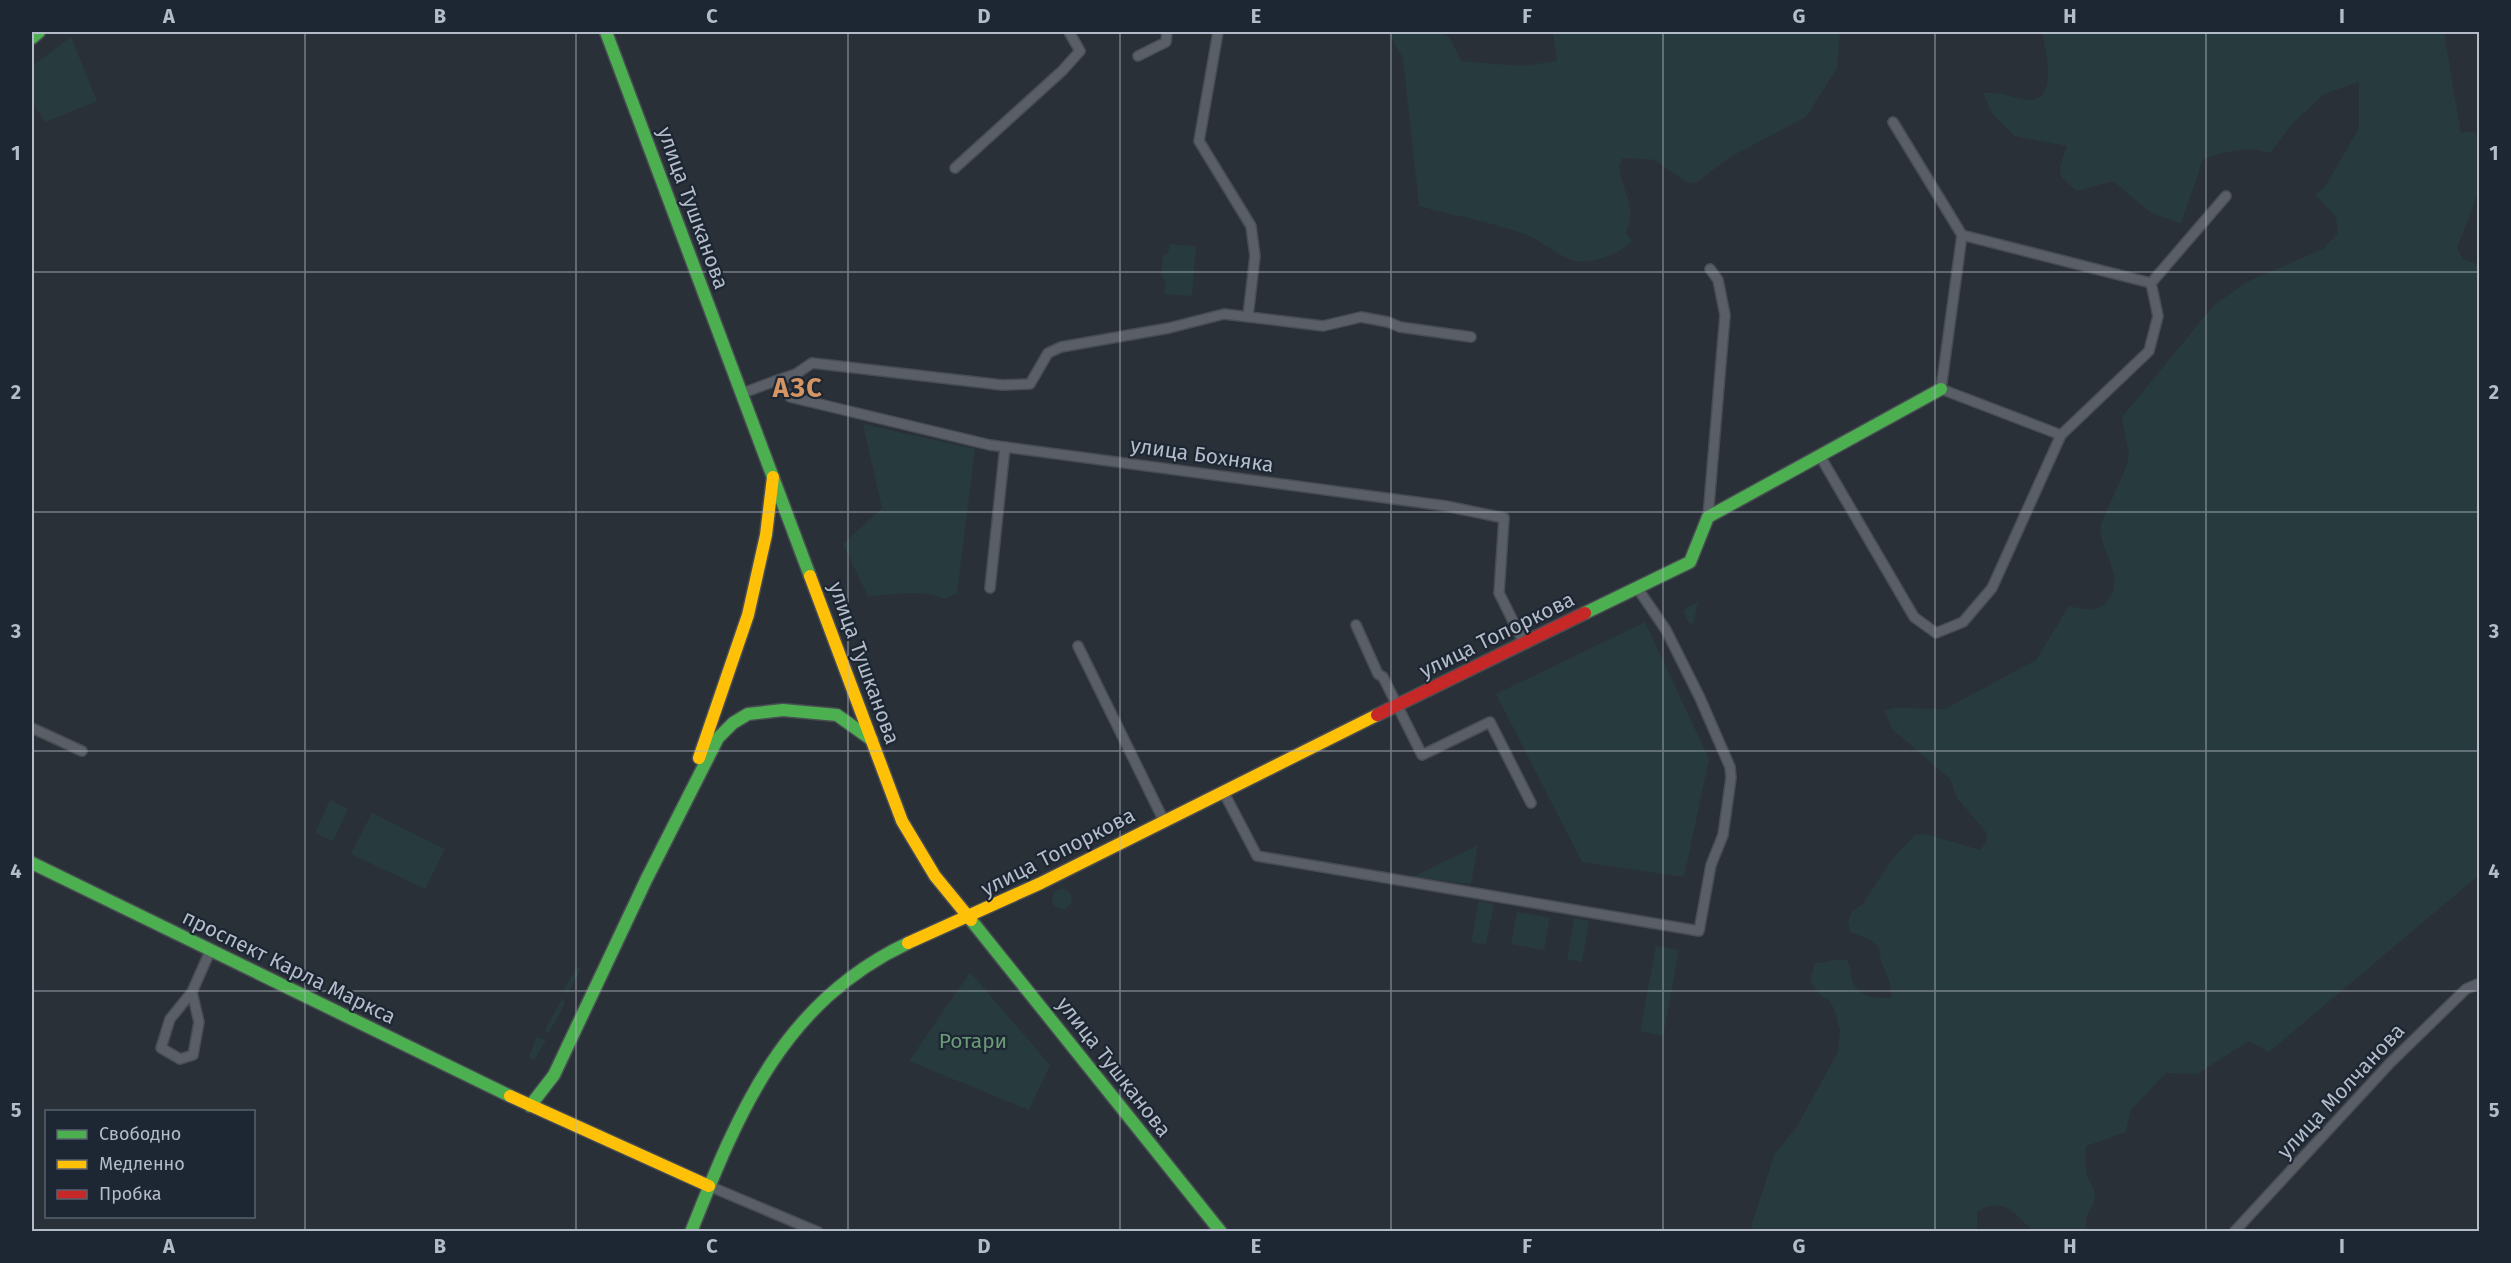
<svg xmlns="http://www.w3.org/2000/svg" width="2511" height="1263" font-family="'Fira Sans',sans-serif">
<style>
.green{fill:#273a3e}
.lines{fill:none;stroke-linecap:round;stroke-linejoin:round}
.street-casing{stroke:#484c53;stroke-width:12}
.fast-casing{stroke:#484c53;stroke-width:15}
.slow-casing{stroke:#484c53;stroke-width:15}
.jam-casing{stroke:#484c53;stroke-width:15}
.street{stroke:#5a5e66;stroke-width:9}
.fast{stroke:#4caf50;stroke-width:12}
.slow{stroke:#ffc107;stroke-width:12}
.jam{stroke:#c62828;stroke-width:12}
.grid{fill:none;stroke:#b4bcc9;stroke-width:1.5;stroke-opacity:0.55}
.labels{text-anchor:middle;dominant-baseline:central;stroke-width:4.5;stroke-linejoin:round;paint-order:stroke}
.street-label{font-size:21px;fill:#b4bcc9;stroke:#1d2633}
.park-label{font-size:21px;fill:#6b9a76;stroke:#1d2633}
.district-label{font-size:27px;font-weight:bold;letter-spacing:1.5px;fill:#d59563;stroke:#1d2633}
.neatline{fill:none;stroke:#b4bcc9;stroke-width:2}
.grid-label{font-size:20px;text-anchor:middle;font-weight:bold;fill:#b4bcc9}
</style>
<rect width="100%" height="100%" fill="#2a3038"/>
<!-- green -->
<g class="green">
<path d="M1388,32H1440L1450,38L1461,61L1522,66L1557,61L1553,32H1840L1837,68L1806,117L1730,157L1697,182L1687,183L1655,160L1623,158L1619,167C1622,191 1638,208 1626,232L1632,241C1620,254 1595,263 1577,261C1559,258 1544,242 1527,235C1493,222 1454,216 1419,206L1403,58Z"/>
<path d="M2042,32H2444L2461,133L2475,131L2479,147V191L2457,248L2463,259L2480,265L2479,875L2269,1052L2249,1041L2197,1074L2166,1073L2130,1111L2126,1132L2086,1146C2086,1156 2085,1166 2087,1175C2089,1183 2096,1189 2095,1197C2093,1211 2081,1216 2088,1231H2033C2015,1213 2002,1195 1977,1212V1231H1754L1751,1226L1775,1153L1796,1128L1838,1052L1840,1031L1835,1011L1830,1001L1821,996L1810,981L1815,963C1827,963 1835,957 1847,960C1851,968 1850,975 1853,982C1860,997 1877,1000 1891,997C1893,978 1879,966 1879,948L1871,940L1850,932L1848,921L1852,911L1862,905L1893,858L1915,835L1926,834L1980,850L1987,841L1986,832L1957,798L1950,779L1892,729L1884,710L1895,708L1945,709L2036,660L2069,606C2084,609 2098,614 2108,600C2127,575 2097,550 2101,524L2127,465L2129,454L2122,417L2214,305L2247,282L2323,249L2338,233L2336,217L2315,194L2325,187L2359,128V82L2324,94L2293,123L2270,153C2246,145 2226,152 2203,159L2181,224L2150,212L2113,181L2077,191L2061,177L2060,167L2067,146L2015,136L1992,113L1983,93C2003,91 2012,99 2028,100C2060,101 2045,47 2042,32Z"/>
<path d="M71,37L97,101L45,122L32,101V66Z"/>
<path d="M1170,244L1196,246L1192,296L1164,294L1166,281L1161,277L1163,256L1168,253Z"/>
<path d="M863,424L975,449L957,593L945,599C920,589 895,595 868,596L843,544L882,508Z"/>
<path d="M1698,602L1693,624L1689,623L1683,610Z"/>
<path d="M1645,622L1709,759L1684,877L1582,862L1496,694Z"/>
<path d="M330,800L348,809L333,841L315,833Z"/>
<path d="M372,813L445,849L425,889L351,854Z"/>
<path d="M1478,845L1471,884L1413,877Z"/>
<circle cx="1062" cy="899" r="10"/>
<path d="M1479,901L1494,904L1486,945L1471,942Z"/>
<path d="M1517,912L1550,918L1544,950L1511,944Z"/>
<path d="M1574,918L1589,921L1582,962L1567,959Z"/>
<path d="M1656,946L1679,950L1663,1036L1640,1031Z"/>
<path d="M578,966L581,970L567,994L564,990Z"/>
<path d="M970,972L1050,1065L1029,1110L909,1061Z"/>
<path d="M562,999L565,1003L548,1034L545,1030Z"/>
<path d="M537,1037L546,1040L534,1061L529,1056Z"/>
</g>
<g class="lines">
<!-- street casing -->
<g class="street-casing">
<g id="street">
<path d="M1218,32L1199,141L1251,226L1255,256L1248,316"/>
<path d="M1138,56L1166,42L1167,32"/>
<path d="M1893,122L1962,235L2151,283"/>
<path d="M955,168L1062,71L1080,51L1069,32"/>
<path d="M1962,235L1941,389L2061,435"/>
<path d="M775,381L796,374L812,363L1002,385L1030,384L1048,353L1061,347L1169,328L1224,314L1323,326L1361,317L1388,322L1400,327L1471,337"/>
<path d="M743,393L775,381L790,397L990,445L1446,506L1504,518L1499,593L1524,643"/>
<path d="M1820,456L1914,617L1936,633L1963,622L1992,588L2061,435L2149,351L2158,316L2151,283L2226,196"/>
<path d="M1708,517L1725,315L1718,280L1710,269"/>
<path d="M990,588L1005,447"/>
<path d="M1356,625L1378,674L1383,677L1422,755L1490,722L1531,803"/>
<path d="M1078,646L1164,821"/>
<path d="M32,728L82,751"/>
<path d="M1223,791L1257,856L1699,931L1711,865L1723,835L1731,778L1730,767L1700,698L1666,630L1638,589"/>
<path d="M192,992L170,1019L161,1048L180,1059L193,1055L199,1022L192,992L211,949"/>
<path d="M709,1186L818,1232"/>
<path d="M2234,1232L2391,1062L2466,989L2480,983"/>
</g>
</g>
<!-- fast casing -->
<g class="fast-casing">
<g id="fast">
<path d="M606,32L810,576"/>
<path d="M32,38L39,32"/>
<path d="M1585,613L1690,562L1708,517L1941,389"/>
<path d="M32,863L510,1096"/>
<path d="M971,920L1221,1232"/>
<path d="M530,1106L554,1075L646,880L718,738L733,723L748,714L783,710L837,715L872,740"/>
<path d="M691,1232C739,1111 783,1002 908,943"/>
</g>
</g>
<!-- slow casing -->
<g class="slow-casing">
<g id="slow">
<path d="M810,576L902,821L935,876L971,920"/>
<path d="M699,758L748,615L766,535L773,477"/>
<path d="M908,943L1041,883L1377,715"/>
<path d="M510,1096L709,1186"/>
</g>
</g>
<!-- jam casing -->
<g class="jam-casing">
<path id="jam" d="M1377,715L1585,613"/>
</g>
<!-- street -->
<use href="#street" class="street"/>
<!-- fast -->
<use href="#fast" class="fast"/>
<!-- slow -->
<use href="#slow" class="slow"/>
<!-- jam -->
<use href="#jam" class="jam"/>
</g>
<!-- grid -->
<path class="grid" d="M305,32V1232M576,32V1232M848,32V1232M1120,32V1232M1391,32V1232M1663,32V1232M1935,32V1232M2206,32V1232M32,272H2480M32,512H2480M32,751H2480M32,991H2480"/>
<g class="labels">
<!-- street labels -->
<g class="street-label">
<text transform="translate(693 208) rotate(70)">улица Тушканова</text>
<text transform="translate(1202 455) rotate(8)">улица Бохняка</text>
<text transform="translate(1497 635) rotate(-26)">улица Топоркова</text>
<text transform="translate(864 663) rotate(70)">улица Тушканова</text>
<text transform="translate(1058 852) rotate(-27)">улица Топоркова</text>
<text transform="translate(289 967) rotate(26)">проспект Карла Маркса</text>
<text transform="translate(1114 1067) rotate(52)">улица Тушканова</text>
<text transform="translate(2341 1091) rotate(-47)">улица Молчанова</text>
</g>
<!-- park labels -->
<g class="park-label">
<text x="973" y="1041">Ротари</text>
</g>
<!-- district labels -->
<g class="district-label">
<text x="798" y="388">АЗС</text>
</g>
</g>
<!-- border -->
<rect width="2511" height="1263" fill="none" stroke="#1d2633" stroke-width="66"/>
<!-- legend -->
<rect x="45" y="1110" width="210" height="108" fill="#1d2633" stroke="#59626f" stroke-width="1.5"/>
<rect x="57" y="1130" width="30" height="9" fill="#4caf50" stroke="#59626f" stroke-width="1.5"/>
<text x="99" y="1140" font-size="18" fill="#b4bcc9">Свободно</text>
<rect x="57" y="1160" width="30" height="9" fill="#ffc107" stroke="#59626f" stroke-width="1.5"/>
<text x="99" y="1170" font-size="18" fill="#b4bcc9">Медленно</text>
<rect x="57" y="1190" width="30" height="9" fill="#c62828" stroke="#59626f" stroke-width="1.5"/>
<text x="99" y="1200" font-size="18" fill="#b4bcc9">Пробка</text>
<rect x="33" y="33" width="2445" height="1197" class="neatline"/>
<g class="grid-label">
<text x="169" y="23">A</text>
<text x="440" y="23">B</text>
<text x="712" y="23">C</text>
<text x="984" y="23">D</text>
<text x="1256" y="23">E</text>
<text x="1527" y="23">F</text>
<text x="1799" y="23">G</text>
<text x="2070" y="23">H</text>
<text x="2342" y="23">I</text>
<text x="16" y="160">1</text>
<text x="2494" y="160">1</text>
<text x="16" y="399">2</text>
<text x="2494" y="399">2</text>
<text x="16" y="638">3</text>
<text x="2494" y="638">3</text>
<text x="16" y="878">4</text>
<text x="2494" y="878">4</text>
<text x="16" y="1117">5</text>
<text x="2494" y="1117">5</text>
<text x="169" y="1253">A</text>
<text x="440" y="1253">B</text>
<text x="712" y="1253">C</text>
<text x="984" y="1253">D</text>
<text x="1256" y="1253">E</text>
<text x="1527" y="1253">F</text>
<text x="1799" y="1253">G</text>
<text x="2070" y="1253">H</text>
<text x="2342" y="1253">I</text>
</g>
</svg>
